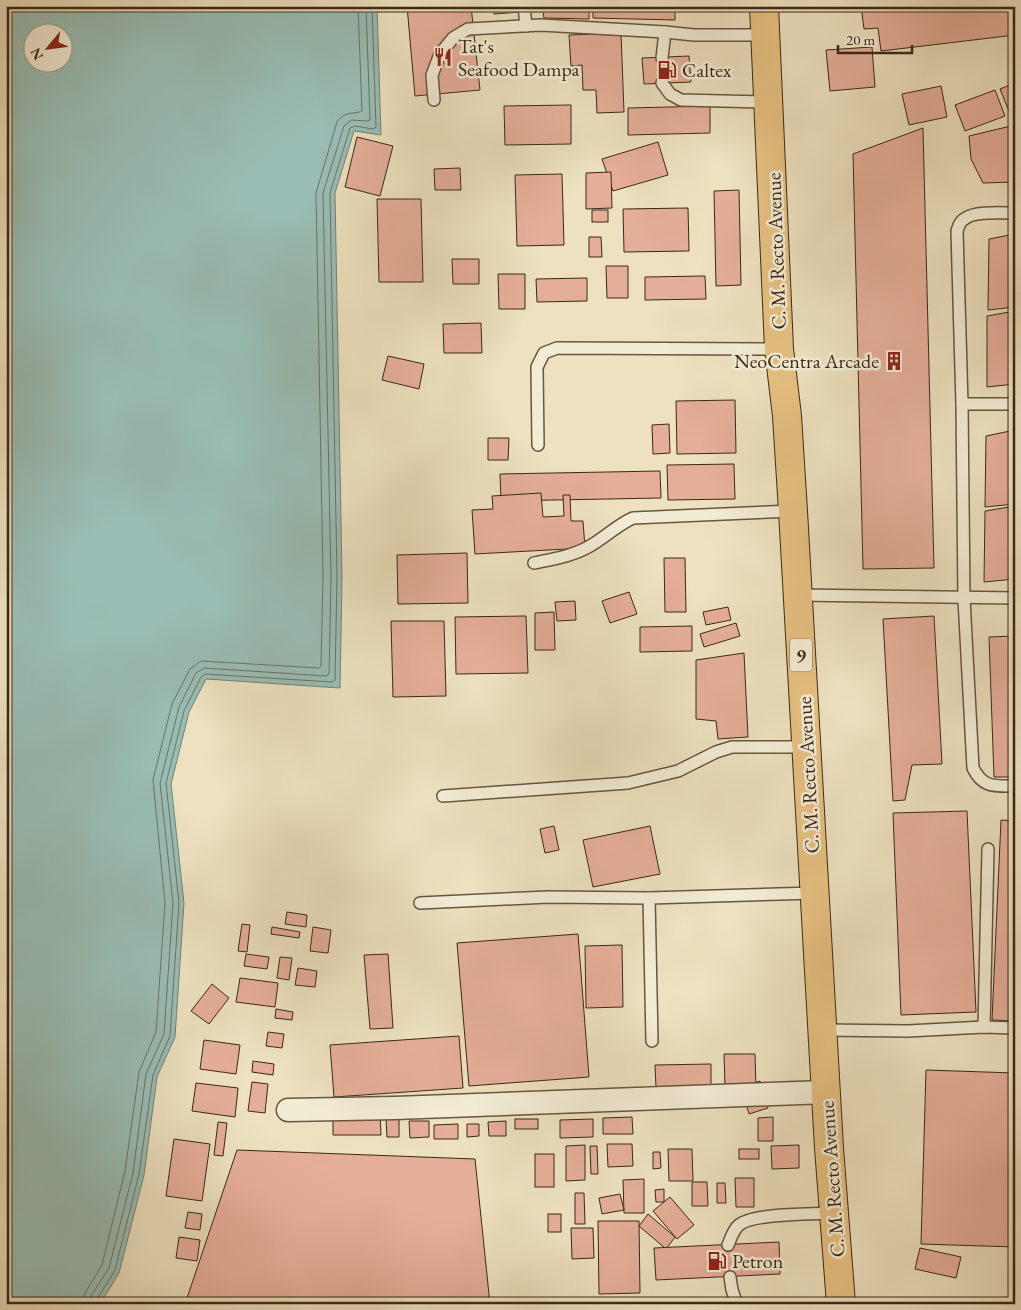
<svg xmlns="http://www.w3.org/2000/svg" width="1021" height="1310" font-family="'EB Garamond',serif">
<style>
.water{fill:#99bdb5;stroke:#738175;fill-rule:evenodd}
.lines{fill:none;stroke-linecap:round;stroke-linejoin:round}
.shore{stroke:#6a7266;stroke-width:1}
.building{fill:#e5ae99;stroke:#3a2816}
.service-casing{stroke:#675640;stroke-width:14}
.minor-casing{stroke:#675640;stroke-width:25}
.trunk-casing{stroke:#3a2816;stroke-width:30}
.service{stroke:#f3ecd5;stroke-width:11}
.minor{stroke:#f3ecd5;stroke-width:22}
.trunk{stroke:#e6c080;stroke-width:28}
.labels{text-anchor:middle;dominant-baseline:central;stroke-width:5;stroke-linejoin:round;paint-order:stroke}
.shield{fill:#f3ecd5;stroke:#72634f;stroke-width:1}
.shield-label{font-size:19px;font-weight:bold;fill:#3a2816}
.poi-label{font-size:20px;fill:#3a2816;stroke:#f3ecd5;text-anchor:start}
.street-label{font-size:20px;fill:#3a2816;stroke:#f3ecd5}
</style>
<rect width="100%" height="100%" fill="#ede1bf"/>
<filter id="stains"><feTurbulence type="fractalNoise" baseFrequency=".004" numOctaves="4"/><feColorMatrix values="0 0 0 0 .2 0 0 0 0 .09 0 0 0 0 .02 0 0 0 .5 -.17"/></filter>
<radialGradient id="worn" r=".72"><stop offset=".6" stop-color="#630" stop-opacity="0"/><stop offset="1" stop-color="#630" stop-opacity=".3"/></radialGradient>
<!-- water -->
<path class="water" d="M6,6H377L381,135L354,131L335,193L342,577L340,688L206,679L189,712L171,784L184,903L175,1037L157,1077L144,1175L119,1273L100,1304H6ZM32,32H62V62H32Z"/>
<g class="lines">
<!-- shore -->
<g class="shore">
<path d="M82,1304L85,1293L102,1265L125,1171L139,1072L156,1032L165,903L153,780L172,704L190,669L201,661L319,668L321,666L323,576L316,193L337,122C346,110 353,115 362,111L358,6"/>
<path d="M90,1304L91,1296L109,1268L133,1173L146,1074L164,1034L173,903L160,783L179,707L196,673L204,668L326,676L329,674L331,576L323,193L344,126L351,120L367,121L370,120L366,6"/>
<path d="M96,1304L97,1299L115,1270L139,1174L153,1075L170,1036L179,903L166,783L184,711L201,677L205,674L332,682L335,680L337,576L330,193L350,128L355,126L373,129L376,127L372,6"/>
</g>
</g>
<!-- building -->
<g class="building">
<path d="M407,6H471L480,90L415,96Z"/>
<path d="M492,6H520L521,12L494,14Z"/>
<path d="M542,6H589V19L544,18Z"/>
<path d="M593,6H675V20L593,18Z"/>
<path d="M861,6H1015V35L881,51L878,28L864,29Z"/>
<path d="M621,33L624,112L597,113L596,90H583L582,65L571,66L569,35Z"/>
<path d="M872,47L875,87L830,91L826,50Z"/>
<path d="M689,56L691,82L644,84L642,58Z"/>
<path d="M1015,83V113L1010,114L1000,89Z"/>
<path d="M941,86L947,117L909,125L902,94Z"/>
<path d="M995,90L1005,116L965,131L955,105Z"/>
<path d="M571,105V144L505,145L504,106Z"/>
<path d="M710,106V133L628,135V108Z"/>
<path d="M1015,125V182L983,183L971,159L969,136Z"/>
<path d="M923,128L934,568L863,569L853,154Z"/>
<path d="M357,137L393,146L380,196L345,187Z"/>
<path d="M658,142L668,175L613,191L602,159Z"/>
<path d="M460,168L461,190H435L434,169Z"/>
<path d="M611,172L612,208L586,209V173Z"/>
<path d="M562,174L564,245L517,246L515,175Z"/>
<path d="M739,190L741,285L716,286L714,191Z"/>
<path d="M377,199H421L423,282H379Z"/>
<path d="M688,208L689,251L624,252L623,209Z"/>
<rect x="592" y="210" width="16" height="12"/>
<path d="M1015,234V307L988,310L989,239Z"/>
<path d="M589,237H601L602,257H589Z"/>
<path d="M452,259H479V284H453Z"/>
<path d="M606,266H628V298H607Z"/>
<path d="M498,274H525V309H499Z"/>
<path d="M705,276L706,299L645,300V277Z"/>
<path d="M587,278V301L537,302L536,279Z"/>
<path d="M1015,311V384L987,387V316Z"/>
<path d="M481,323L482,353H444L443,324Z"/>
<path d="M388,356L424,364L419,389L382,380Z"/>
<path d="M735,400L736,453L677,454L676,401Z"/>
<path d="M669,424L670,453L653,454L652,425Z"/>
<path d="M1015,430V504L985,507L986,436Z"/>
<path d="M488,438H509L508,460H488Z"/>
<path d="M734,464L735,499L668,500L667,465Z"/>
<path d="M660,471L661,498L501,501L500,474Z"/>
<path d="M541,493L543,517L564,516L563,495H570L571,521H583L585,548L475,554L472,510L493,509L492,496Z"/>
<path d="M1015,506V579L984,582L985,511Z"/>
<path d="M467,553L468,603L398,604L397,555Z"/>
<path d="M664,558H685L686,612H665Z"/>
<path d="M629,592L637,614L610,623L602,601Z"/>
<path d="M575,601L576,620L557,621L555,602Z"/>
<path d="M728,607L731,620L706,625L703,612Z"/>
<path d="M554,612L555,650H535V613Z"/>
<path d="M526,616L528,673L456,674L455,617Z"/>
<path d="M934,616L942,764L912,765L905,800L893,801L883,619Z"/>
<path d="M391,621H444L446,696L393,697Z"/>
<path d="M736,623L740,636L704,647L700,634Z"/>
<path d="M692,626V651L640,652V627Z"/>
<path d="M1015,636V777H994L989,637Z"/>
<path d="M744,653L748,737L718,739L716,721L696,719V660Z"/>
<path d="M967,811L976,1012L901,1015L893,813Z"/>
<path d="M1001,820L1015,821V1021L992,1020Z"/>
<path d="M554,826L559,850L545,853L540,829Z"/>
<path d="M650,826L660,874L593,887L583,840Z"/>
<path d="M287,912L307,915L306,927L285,924Z"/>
<path d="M242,924L250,925L247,952L238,951Z"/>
<path d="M272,927L300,932L299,938L271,934Z"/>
<path d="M313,927L331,930L328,953L310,951Z"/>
<path d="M578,934L589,1077L469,1086L457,943Z"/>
<path d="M622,945L623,1007L586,1008L585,946Z"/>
<path d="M246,954L269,957L267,969L244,966Z"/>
<path d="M388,954L393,1028L370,1029L364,955Z"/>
<path d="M280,957L292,958L289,980L277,978Z"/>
<path d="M298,968L317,971L315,987L295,985Z"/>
<path d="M240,978L278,983L275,1007L236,1002Z"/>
<path d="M212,984L229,998L209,1024L191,1011Z"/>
<path d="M276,1009L293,1012L292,1020L275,1018Z"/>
<path d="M268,1032L284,1034L282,1048L266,1046Z"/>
<path d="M459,1036L463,1088L334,1097L330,1045Z"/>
<path d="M204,1040L240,1045L236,1074L200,1069Z"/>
<path d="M724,1054H755L756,1088H725Z"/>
<path d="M253,1061L274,1064L273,1075L252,1072Z"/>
<path d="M711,1064V1087L656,1088L655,1065Z"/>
<path d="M926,1070L1015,1073V1247L921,1244Z"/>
<path d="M760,1081L768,1108L749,1114L741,1087Z"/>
<path d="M252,1082L268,1084L265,1113L248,1111Z"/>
<path d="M196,1083L238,1088L235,1117L192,1111Z"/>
<path d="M380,1113L381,1135H333V1114Z"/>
<path d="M632,1117L633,1134H603V1118Z"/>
<path d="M773,1117V1141H758V1118Z"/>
<path d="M386,1118H399V1137H387Z"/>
<rect x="515" y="1119" width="23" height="10"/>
<path d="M593,1119V1137L560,1138V1120Z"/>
<path d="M409,1121H429V1137L410,1138Z"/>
<path d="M506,1121V1136H489L488,1122Z"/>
<path d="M218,1122L227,1123L223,1156L214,1155Z"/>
<path d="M458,1124V1139H434V1125Z"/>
<path d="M467,1124H479V1136L467,1137Z"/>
<path d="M174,1139L210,1144L202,1201L166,1196Z"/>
<path d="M607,1144H632L633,1166L608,1167Z"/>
<path d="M585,1145V1180L566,1181V1146Z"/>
<path d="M799,1145V1168L772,1169L771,1146Z"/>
<path d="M590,1146H597L598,1174H591Z"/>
<path d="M668,1149H692L693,1181H669Z"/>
<rect x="739" y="1149" width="20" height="10"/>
<path d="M237,1150L475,1159L490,1304H185Z"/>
<path d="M653,1152H660L661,1168L653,1169Z"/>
<rect x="535" y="1154" width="19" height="33"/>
<path d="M735,1178H754V1207H736Z"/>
<path d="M644,1179V1213H624L623,1180Z"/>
<path d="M692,1182H707L708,1206H692Z"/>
<path d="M717,1183H725L726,1203H717Z"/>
<path d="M664,1189V1202H656L655,1190Z"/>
<path d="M575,1193H584L585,1224H575Z"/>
<path d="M620,1194L624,1210L602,1214L599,1198Z"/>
<path d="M670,1197L694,1225L677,1239L653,1211Z"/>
<path d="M188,1212L202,1214L200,1230L185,1228Z"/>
<rect x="548" y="1214" width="13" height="18"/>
<path d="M648,1214L675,1237L666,1249L639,1226Z"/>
<path d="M598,1221H639L640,1293L599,1294Z"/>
<path d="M571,1228H593L594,1258L572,1259Z"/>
<path d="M179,1237L200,1240L197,1261L176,1258Z"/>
<path d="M779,1242L780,1274L656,1280L654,1248Z"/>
<path d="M920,1248L961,1257L956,1278L915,1269Z"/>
</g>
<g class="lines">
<!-- service casing -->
<g class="service-casing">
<g id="service">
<path d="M524,6L526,26"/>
<path d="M662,58L665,32"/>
<path d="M662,83L670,94L681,100L768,102"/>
<path d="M434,100L432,75L440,54L453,38L468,29L541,25L665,32L694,35H766"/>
<path d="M1015,213C1002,213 975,211 966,218C960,221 959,225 957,231L962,404L964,599L973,768C983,788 994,786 1015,786"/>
<path d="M962,404H1015"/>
<path d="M538,445L537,367L544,353L557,348L779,349"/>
<path d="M534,563C553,559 573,556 590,546C606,537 617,525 633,518L793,511"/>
<path d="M798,595L1015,598"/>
<path d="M443,796L628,783L678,771L716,752L732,747H806"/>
<path d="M649,898L652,1041"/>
<path d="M420,903L548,897L649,898L814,893"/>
<path d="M984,1027L988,849"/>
<path d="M822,1030L908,1031L984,1027L1015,1028"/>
<path d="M728,1245C731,1238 733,1230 739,1225C752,1213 815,1214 834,1213"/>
<path d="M730,1277L732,1290L737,1304"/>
</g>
</g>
<!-- minor casing -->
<g class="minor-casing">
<path id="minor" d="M288,1110L395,1108L826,1092"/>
</g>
<!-- trunk casing -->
<g class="trunk-casing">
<path id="trunk" d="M764,6L779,349L787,416L793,511L829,1148L841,1304"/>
</g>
<!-- service -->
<use href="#service" class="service"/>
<!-- minor -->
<use href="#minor" class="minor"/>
<!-- trunk -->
<use href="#trunk" class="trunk"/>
</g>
<!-- icons -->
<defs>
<g id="restaurant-bare" transform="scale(1.5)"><path d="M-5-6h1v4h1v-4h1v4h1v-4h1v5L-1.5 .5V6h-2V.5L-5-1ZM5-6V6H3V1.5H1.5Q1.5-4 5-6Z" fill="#8f2418" stroke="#f3ecd5" stroke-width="2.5" paint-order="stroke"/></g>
<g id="fuel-bare" transform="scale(1.5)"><path d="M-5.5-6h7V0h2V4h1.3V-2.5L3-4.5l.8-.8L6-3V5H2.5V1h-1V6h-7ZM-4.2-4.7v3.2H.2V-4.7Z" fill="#8f2418" stroke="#f3ecd5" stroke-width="2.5" paint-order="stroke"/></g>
<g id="building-bare" transform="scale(1.5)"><path d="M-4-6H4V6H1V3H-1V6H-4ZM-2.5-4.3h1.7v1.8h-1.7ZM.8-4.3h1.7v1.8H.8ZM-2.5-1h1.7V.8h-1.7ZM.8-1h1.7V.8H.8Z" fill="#8f2418" stroke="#f3ecd5" stroke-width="2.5" paint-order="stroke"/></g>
</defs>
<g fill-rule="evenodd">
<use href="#restaurant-bare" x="443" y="57"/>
<use href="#fuel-bare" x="667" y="70"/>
<use href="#building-bare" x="894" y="361"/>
<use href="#fuel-bare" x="717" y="1261"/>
</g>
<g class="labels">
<!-- shield labels -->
<rect class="shield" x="790" y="638.5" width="22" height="33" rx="4"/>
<g class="shield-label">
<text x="801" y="655">9</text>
</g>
<!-- poi labels -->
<g class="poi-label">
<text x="458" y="46">Tat's<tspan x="458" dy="23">Seafood Dampa</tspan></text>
<text x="682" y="70">Caltex</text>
<text x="879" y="361" text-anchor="end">NeoCentra Arcade</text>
<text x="732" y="1261">Petron</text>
</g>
<!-- street labels -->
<g class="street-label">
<text transform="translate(776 251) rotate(-92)">C. M. Recto Avenue</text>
<text transform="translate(808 775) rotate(-93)">C. M. Recto Avenue</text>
<text transform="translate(832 1179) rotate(-94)">C. M. Recto Avenue</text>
</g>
</g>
<!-- margin -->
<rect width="1021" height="1310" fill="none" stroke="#ede1bf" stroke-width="25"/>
<rect x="8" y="8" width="1006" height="1295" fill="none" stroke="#3a2816" stroke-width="2.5"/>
<rect x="12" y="12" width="996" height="1285" fill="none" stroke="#3a2816"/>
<!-- north arrow -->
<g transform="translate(48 48) rotate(241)"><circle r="24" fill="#f3ecd5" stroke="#a99e89"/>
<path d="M0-4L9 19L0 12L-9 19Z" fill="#8f2418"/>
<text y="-8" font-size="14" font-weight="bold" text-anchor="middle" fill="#3a2816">N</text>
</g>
<!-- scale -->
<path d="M838 45v8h74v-8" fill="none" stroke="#3a2816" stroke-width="2.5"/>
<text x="846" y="45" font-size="15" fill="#3a2816" stroke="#f3ecd5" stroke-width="4" paint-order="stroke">20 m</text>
<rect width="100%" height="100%" filter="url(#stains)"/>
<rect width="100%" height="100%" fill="url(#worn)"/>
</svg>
